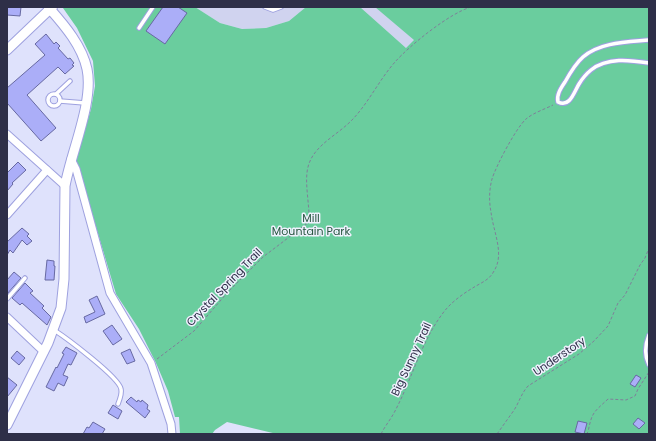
<svg xmlns="http://www.w3.org/2000/svg" width="656" height="441" font-family="Poppins,sans-serif">
<style>
.built{fill:#d0d3ef}
.green{fill:#6acd9e}
.building{fill:#abaef8;stroke:#6769a2}
.lines{fill:none;stroke-linecap:round;stroke-linejoin:round}
.service-casing{stroke:#9ea1df;stroke-width:5.5}
.minor-casing{stroke:#9ea1df;stroke-width:9}
.tertiary-casing{stroke:#9ea1df;stroke-width:11}
.secondary-casing{stroke:#9ea1df;stroke-width:12}
.path{stroke:#7e8099;stroke-width:1;stroke-dasharray:3 2;stroke-linecap:butt}
.service{stroke:#fff;stroke-width:3.5}
.minor{stroke:#fff;stroke-width:7}
.tertiary{stroke:#fff;stroke-width:9}
.secondary{stroke:#fff;stroke-width:10}
.labels{text-anchor:middle;dominant-baseline:central;stroke-width:3;stroke-linejoin:round;paint-order:stroke}
.park-label{font-size:11px;fill:#285741;stroke:#eff0fd}
.street-label{font-size:11px;fill:#2e2f48;stroke:#eff0fd}
</style>
<rect width="100%" height="100%" fill="#dfe2fc"/>
<!-- built -->
<g class="built">
<path d="M195,7H306L289,21L266,28L242,29L220,23Z"/>
<path d="M360,7H462L421,34L406,48Z"/>
</g>
<!-- green -->
<path class="green" d="M65,7H195L220,23L242,29L266,28L289,21L306,7H360L406,48L414,40L375,7H649V434H277L227,422L215,430L212,434H180L179,417H175L168,391L156,363L139,329L116,294L76,160L91,109L95,86L93,61L77,28L63,8Z"/>
<!-- building -->
<g class="building">
<path d="M7,7H21L20,16L7,15Z"/>
<path d="M163,7H178L187,13L165,44L146,31Z"/>
<path d="M46,34L54,44L56,42L60,46L58,48L68,59L70,58L74,63L72,65L74,66L65,74L58,67L27,95L56,128L41,141L7,103V88L45,55L35,44Z"/>
<path d="M18,162L26,170L12,183L13,184L7,191V173Z"/>
<path d="M22,228L29,234L27,236L32,241L27,245L22,240L13,253L10,250L7,255V242Z"/>
<path d="M47,260L54,261V266H55L54,280H45Z"/>
<path d="M14,272L21,278L7,294V280Z"/>
<path d="M25,283L33,291L30,293L44,306L42,308L51,317L47,325L22,303L20,305L12,298Z"/>
<path d="M97,296L105,314L86,323L84,317L95,312L89,300Z"/>
<path d="M112,325L122,339L113,345L103,331Z"/>
<path d="M66,347L77,353L71,365L68,364L63,375L68,377L64,386L58,383L54,391L46,387L56,367L57,368L64,354L62,353Z"/>
<path d="M130,349L135,361L127,364L121,353Z"/>
<path d="M17,351L25,358L19,365L11,358Z"/>
<path d="M636,375L641,378L635,387L630,384Z"/>
<path d="M7,377L17,385L7,397Z"/>
<path d="M131,397L137,402L138,400L141,402L142,400L148,405L147,409L150,411L145,418L126,402Z"/>
<path d="M113,405L122,411L118,419L108,413Z"/>
<path d="M638,418L645,423L639,429L633,424Z"/>
<path d="M578,421L587,423L584,434L575,432Z"/>
<path d="M93,422L105,429L102,434H83L87,427L89,428Z"/>
</g>
<g class="lines">
<!-- service casing -->
<g class="service-casing">
<g id="service">
<path d="M265,7L273,10L281,7"/>
<path d="M139,28L153,7"/>
<path d="M649,40C628,42 600,42 583,57C575,64 570,73 565,82C561,88 556,95 558,102C570,108 574,92 579,84C582,79 586,74 591,70C607,57 630,60 649,63"/>
<circle cx="54" cy="100" r="6"/>
<path d="M56,94L70,81"/>
<path d="M60,101L85,103"/>
<path d="M7,299L25,278"/>
<path d="M54,330C65,337 119,377 121,389C122,393 120,399 118,404"/>
<path d="M649,335C645,345 644,355 649,365"/>
</g>
</g>
<!-- minor casing -->
<g class="minor-casing">
<g id="minor">
<path d="M7,134L65,186"/>
<path d="M71,159L76,169L110,293L151,363L171,424L172,434"/>
<path d="M7,215L47,170"/>
<path d="M7,317L44,352"/>
</g>
</g>
<!-- tertiary casing -->
<g class="tertiary-casing">
<path id="tertiary" d="M7,50L50,9C65,26 82,46 87,69C94,102 71,152 65,186L64,279L61,308L48,343L7,425"/>
</g>
<!-- secondary casing -->
<g class="secondary-casing">
<path id="secondary" d="M49,7L50,9L52,7"/>
</g>
<!-- path -->
<g class="path">
<path d="M157,359L194,331L228,292L263,257L309,222C310,206 304,182 308,167C313,146 336,136 351,121C368,104 379,80 395,62C410,45 450,13 471,7"/>
<path d="M381,434C385,426 391,419 395,411C412,379 421,342 443,313C451,302 464,293 476,286C483,282 490,279 494,271C505,254 493,231 491,212C489,202 489,190 492,179C496,166 516,128 526,119C533,113 545,109 553,105"/>
<path d="M497,434C502,427 507,420 512,413C519,404 520,395 528,386L579,354L594,341L608,326L618,303L625,295L640,265L645,258L649,248"/>
<path d="M586,434L588,432C592,412 593,413 608,399L626,400L635,396L638,389L649,372"/>
</g>
<!-- service -->
<use href="#service" class="service"/>
<!-- minor -->
<use href="#minor" class="minor"/>
<!-- tertiary -->
<use href="#tertiary" class="tertiary"/>
<!-- secondary -->
<use href="#secondary" class="secondary"/>
</g>
<g class="labels">
<!-- park labels -->
<g class="park-label">
<text x="311" y="218">Mill<tspan x="311" dy="13">Mountain Park</tspan></text>
</g>
<!-- street labels -->
<g class="street-label">
<text transform="translate(224 287) rotate(-46)">Crystal Spring Trail</text>
<text transform="translate(559 356) rotate(-34)">Understory</text>
<text transform="translate(411 359) rotate(-65)">Big Sunny Trail</text>
</g>
</g>
<!-- border -->
<rect width="656" height="441" fill="none" stroke="#2e2f48" stroke-width="16"/>
</svg>
